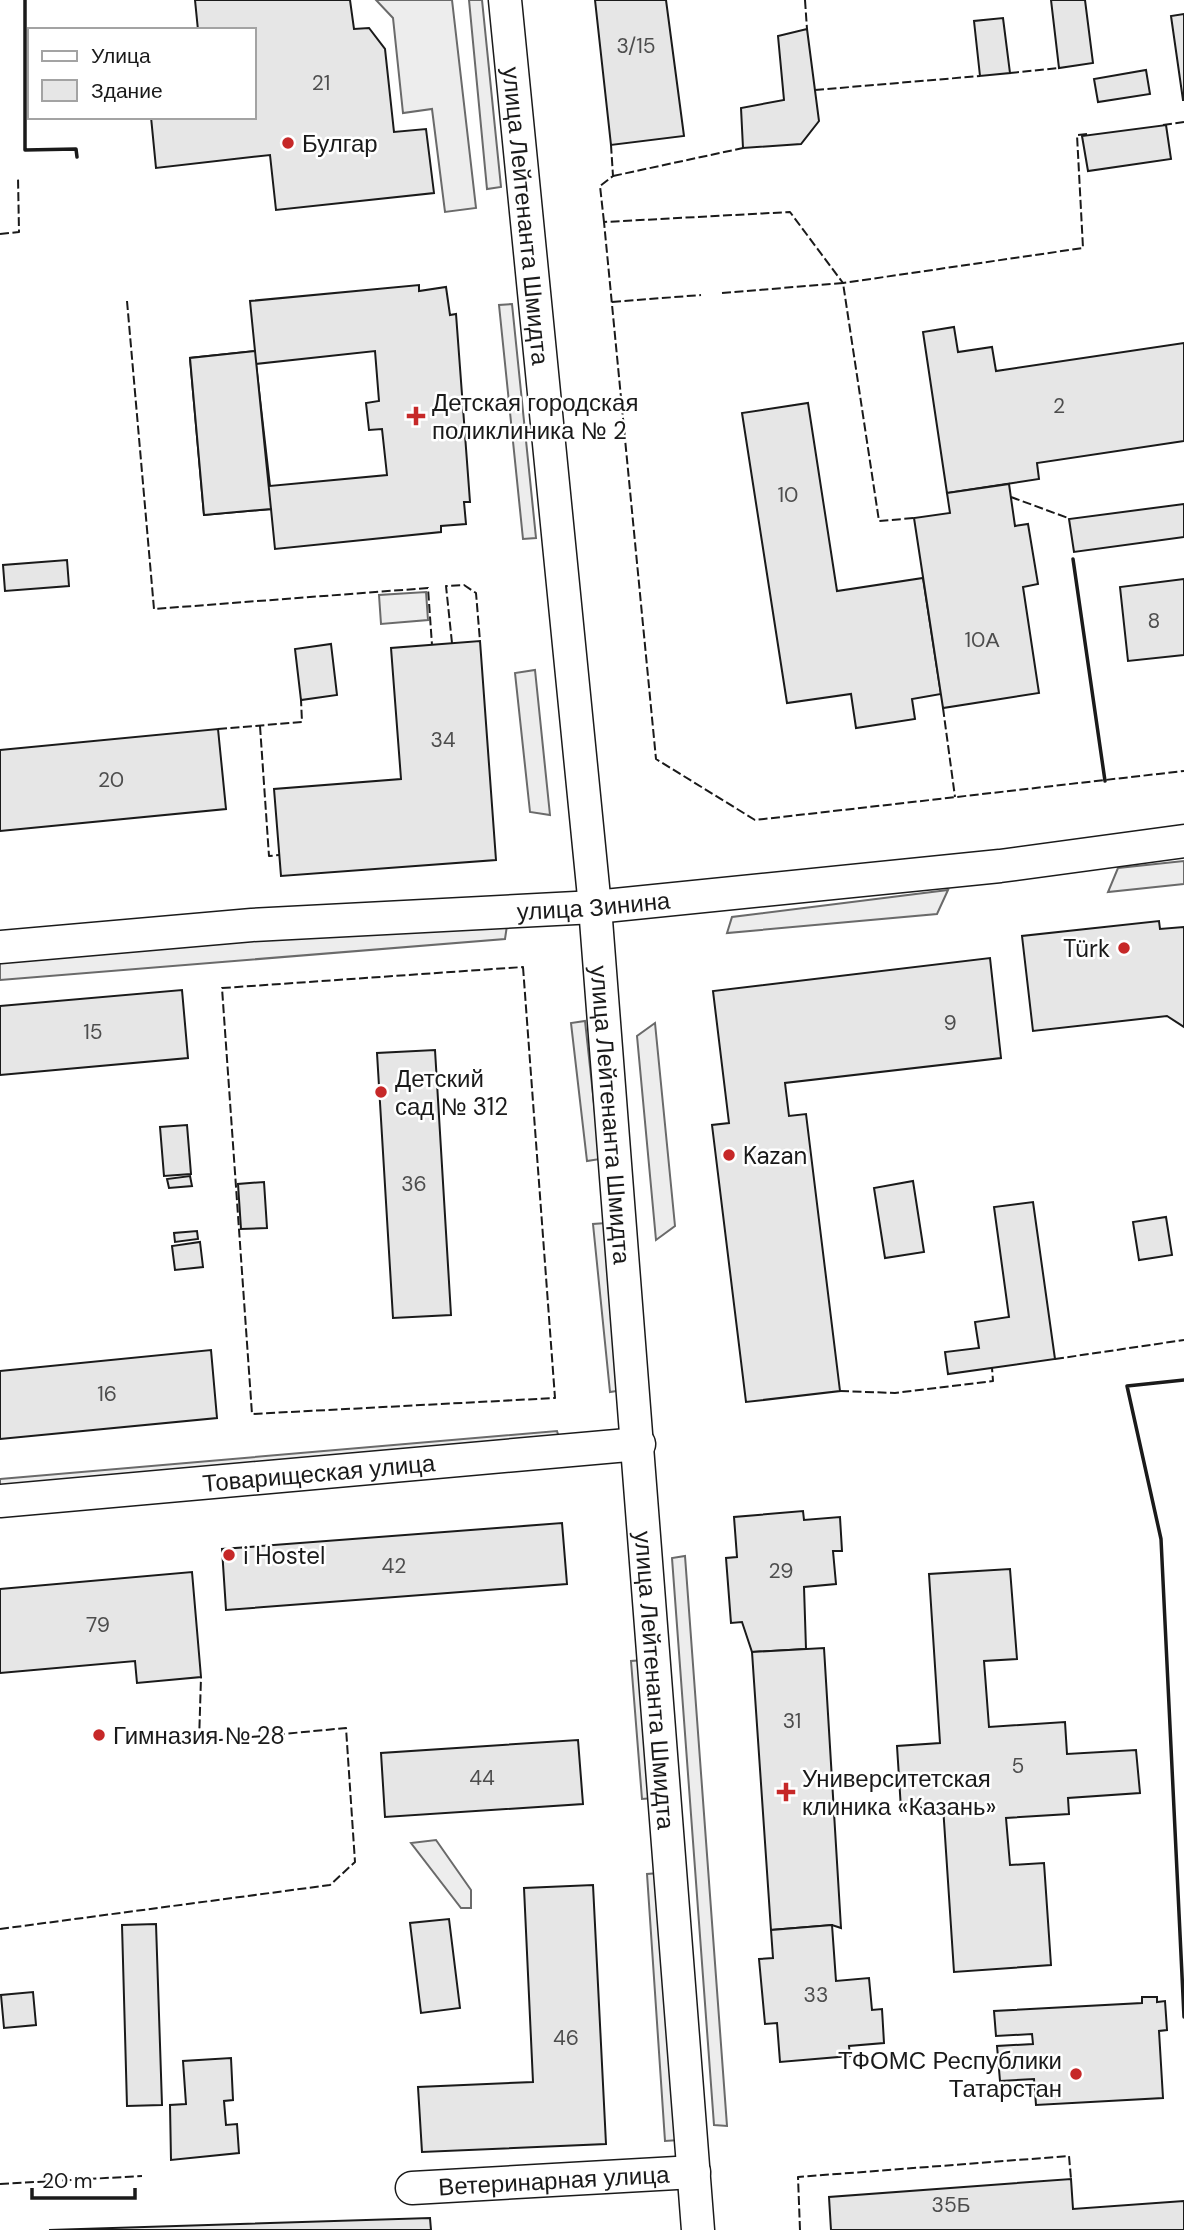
<svg xmlns="http://www.w3.org/2000/svg" width="1184" height="2230" font-family="'DM Sans',sans-serif">
<style>
.built{fill:#ededed;stroke:#6a6a6a;stroke-width:2}
.building{fill:#e6e6e6;stroke:#1a1a1a;stroke-width:2;fill-rule:evenodd}
.lines{fill:none;stroke-linecap:round;stroke-linejoin:round}
.minor-casing{stroke:#1a1a1a;stroke-width:35}
.minor{stroke:#fff;stroke-width:32}
.fence{stroke:#1a1a1a;stroke-width:2;stroke-dasharray:9 3.5;stroke-linecap:butt}
.wall{stroke:#1a1a1a;stroke-width:3.5}
.poi-dot{fill:#c62828;stroke:#fff;stroke-width:2.5}
.labels{text-anchor:middle;dominant-baseline:central;stroke-width:5;stroke-linejoin:round;paint-order:stroke}
.number-label{font-size:21px;fill:#4d4d4d}
.poi-label{font-size:24px;fill:#1a1a1a;stroke:#fff;text-anchor:start}
.street-label{font-size:24px;fill:#1a1a1a;stroke:#fff}
</style>
<rect width="100%" height="100%" fill="#fff"/>
<!-- built -->
<g class="built">
<path d="M376,0H452L476,208L445,212L432,109L403,113L393,18Z"/>
<path d="M469,0H482L501,187L487,189Z"/>
<path d="M512,304L536,538L523,539L499,305Z"/>
<path d="M426,592L428,620L381,624L379,595Z"/>
<path d="M535,670L550,815L530,812L515,673Z"/>
<path d="M1184,861V884L1108,892L1118,868Z"/>
<path d="M948,890L937,914L727,933L732,917Z"/>
<path d="M509,912L505,939L0,980V947Z"/>
<path d="M585,1021L600,1159L587,1161L571,1023Z"/>
<path d="M655,1023L675,1226L656,1240L637,1036Z"/>
<path d="M606,1223L623,1390L610,1392L593,1224Z"/>
<path d="M557,1431L563,1451L0,1501V1479Z"/>
<path d="M685,1556L727,2126L714,2125L672,1558Z"/>
<path d="M644,1660L654,1798L642,1799L631,1661Z"/>
<path d="M436,1840L471,1890V1908H461L411,1843Z"/>
<path d="M659,1873L679,2140L665,2141L647,1874Z"/>
</g>
<!-- building -->
<g class="building">
<path d="M195,0H350L354,29L369,28L385,49L394,132L426,129L434,193L276,210L270,155L156,168L151,117H254V30H198Z"/>
<path d="M595,0H666L684,136L611,145Z"/>
<path d="M1051,0H1085L1093,63L1059,68Z"/>
<path d="M1184,14V100H1183L1171,16Z"/>
<path d="M1003,18L1010,73L980,76L974,21Z"/>
<path d="M807,29L819,121L801,144L743,148L741,108L784,100L778,36Z"/>
<path d="M1146,70L1150,94L1098,102L1094,79Z"/>
<path d="M1166,125L1171,159L1088,171L1082,136Z"/>
<path d="M419,285V291L446,287L450,315L456,314L470,502H464L466,524L441,526V532L275,549L271,509L204,515L190,358L255,351L250,301ZM375,351L379,401L366,403L369,430L382,429L387,475L270,486L256,364Z"/>
<path d="M954,327L958,352L992,347L996,371L1184,343V441L1037,463L1039,479L947,493L923,332Z"/>
<path d="M255,351L271,509L204,515L190,358Z"/>
<path d="M808,403L837,591L923,578L941,694L912,699L915,719L856,728L851,694L787,703L742,413Z"/>
<path d="M1009,484L1015,526L1028,524L1038,584L1023,587L1039,693L943,708L914,518L950,513L947,493Z"/>
<path d="M1184,504V537L1074,552L1069,519Z"/>
<path d="M67,560L69,586L5,591L3,565Z"/>
<path d="M1184,579V655L1128,661L1120,587Z"/>
<path d="M480,641L496,860L281,876L274,789L401,779L391,648Z"/>
<path d="M331,644L337,695L301,700L295,649Z"/>
<path d="M218,729L226,809L0,831V750Z"/>
<path d="M1159,921L1160,929L1184,927V1027L1167,1016L1033,1031L1022,936Z"/>
<path d="M990,958L1001,1058L785,1083L789,1116L806,1114L840,1391L746,1402L712,1125L729,1123L713,991Z"/>
<path d="M182,990L188,1058L0,1075V1006Z"/>
<path d="M435,1050L451,1315L393,1318L377,1053Z"/>
<path d="M187,1125L191,1174L164,1176L160,1127Z"/>
<path d="M190,1176L192,1186L169,1188L167,1179Z"/>
<path d="M913,1181L924,1252L885,1258L874,1188Z"/>
<path d="M264,1182L267,1228L241,1229L238,1184Z"/>
<path d="M1033,1202L1055,1359L948,1374L945,1352L979,1348L975,1322L1009,1317L994,1207Z"/>
<path d="M1166,1217L1172,1255L1139,1260L1133,1222Z"/>
<path d="M197,1231L198,1239L175,1242L174,1233Z"/>
<path d="M200,1242L203,1267L175,1270L172,1246Z"/>
<path d="M211,1350L217,1418L0,1439V1371Z"/>
<path d="M803,1511L804,1520L840,1517L842,1551H833L836,1584L804,1587L806,1649L752,1652L742,1622L731,1623L726,1558L737,1557L734,1517Z"/>
<path d="M562,1523L567,1584L226,1610L222,1549Z"/>
<path d="M1010,1569L1017,1659L984,1661L989,1727L1065,1722L1067,1754L1136,1750L1140,1793L1068,1798L1069,1814L1006,1818L1010,1865L1044,1863L1051,1965L954,1972L943,1806L901,1809L897,1746L940,1743L929,1574Z"/>
<path d="M192,1572L201,1677L137,1683L135,1661L0,1673V1589Z"/>
<path d="M824,1648L841,1928L832,1925L771,1930L752,1652Z"/>
<path d="M578,1740L583,1804L385,1817L381,1753Z"/>
<path d="M593,1885L606,2144L422,2152L418,2087L533,2082L524,1888Z"/>
<path d="M449,1919L460,2008L421,2013L410,1923Z"/>
<path d="M156,1924L162,2105L127,2106L122,1925Z"/>
<path d="M832,1925L836,1981L869,1978L872,2010L882,2009L884,2043L849,2046L850,2056L780,2062L777,2023L765,2024L759,1959L773,1958L771,1930Z"/>
<path d="M33,1992L36,2025L4,2028L1,1995Z"/>
<path d="M1142,1997H1157V2002L1165,2001L1167,2030L1159,2031L1163,2098L1036,2105L1034,2079L1000,2081L997,2046L1033,2044L1032,2034L996,2036L994,2011L1142,2003Z"/>
<path d="M231,2058L233,2100L224,2101L226,2125L237,2124L239,2153L171,2160L170,2105L186,2104L183,2061Z"/>
<path d="M1071,2179L1073,2209L1184,2201V2230H831L829,2197Z"/>
<path d="M430,2218L431,2230H49Z"/>
</g>
<g class="lines">
<!-- minor casing -->
<g class="minor-casing">
<g id="minor">
<path id="s1" d="M505,0L595,907L698,2230"/>
<path id="s2" d="M0,947L252,925L595,907L1000,866L1184,841"/>
<path id="s3" d="M0,1501L639,1444"/>
<path id="s4" d="M412,2188L694,2172"/>
</g>
</g>
<!-- minor -->
<use href="#minor" class="minor"/>
<!-- fence -->
<g class="fence">
<path d="M805,0L807,29"/>
<path d="M1010,73L1059,68"/>
<path d="M815,90L980,76"/>
<path d="M1163,125L1184,122"/>
<path d="M1087,134L1077,135L1083,248L843,283L790,212L604,222L656,759L755,820L1184,771"/>
<path d="M613,176L743,148"/>
<path d="M604,222L600,186L613,176L611,145"/>
<path d="M0,234L19,232L18,177"/>
<path d="M722,293L843,283L879,521L914,518"/>
<path d="M127,301L154,609L428,588L432,645"/>
<path d="M612,302L701,295"/>
<path d="M1011,497L1068,518"/>
<path d="M452,643L446,586L464,585L476,593L480,641"/>
<path d="M943,708L955,797"/>
<path d="M260,726L269,856L279,855"/>
<path d="M218,729L302,722L301,700"/>
<path d="M523,967L555,1398L252,1414L222,988Z"/>
<path d="M1055,1359L1184,1340"/>
<path d="M840,1391L895,1393L993,1381L992,1368"/>
<path d="M0,1929L330,1885L355,1862L346,1728L199,1742L201,1677"/>
<path d="M0,2184L142,2176"/>
<path d="M800,2230L798,2177L1069,2156L1071,2179"/>
</g>
<!-- wall -->
<g class="wall">
<path d="M25,0V150L76,149L77,157"/>
<path d="M1073,559L1105,781"/>
<path d="M1184,1380L1127,1386L1161,1539L1184,2017"/>
</g>
</g>
<!-- markers -->
<g class="poi-dot">
<circle cx="288" cy="143" r="7"/>
<path d="M412.5 405.5h7v7h7v7h-7v7h-7v-7h-7v-7h7z"/>
<circle cx="1124" cy="948" r="7"/>
<circle cx="381" cy="1092" r="7"/>
<circle cx="729" cy="1155" r="7"/>
<circle cx="229" cy="1555" r="7"/>
<circle cx="99" cy="1735" r="7"/>
<path d="M782.5 1781.5h7v7h7v7h-7v7h-7v-7h-7v-7h7z"/>
<circle cx="1076" cy="2074" r="7"/>
</g>
<g class="labels">
<!-- number labels -->
<g class="number-label">
<text x="636" y="46">3/15</text>
<text x="321" y="83">21</text>
<text x="1059" y="406">2</text>
<text x="788" y="495">10</text>
<text x="1154" y="621">8</text>
<text x="982" y="640">10А</text>
<text x="443" y="740">34</text>
<text x="111" y="780">20</text>
<text x="950" y="1023">9</text>
<text x="93" y="1032">15</text>
<text x="414" y="1184">36</text>
<text x="107" y="1394">16</text>
<text x="394" y="1566">42</text>
<text x="781" y="1571">29</text>
<text x="98" y="1625">79</text>
<text x="792" y="1721">31</text>
<text x="1018" y="1766">5</text>
<text x="482" y="1778">44</text>
<text x="816" y="1995">33</text>
<text x="566" y="2038">46</text>
<text x="951" y="2205">35Б</text>
</g>
<!-- poi labels -->
<g class="poi-label">
<text x="302" y="143">Булгар</text>
<text x="432" y="402">Детская городская<tspan x="432" dy="28">поликлиника № 2</tspan></text>
<text x="1110" y="948" text-anchor="end">Türk</text>
<text x="395" y="1078">Детский<tspan x="395" dy="28">сад № 312</tspan></text>
<text x="743" y="1155">Kazan</text>
<text x="243" y="1555">i Hostel</text>
<text x="113" y="1735">Гимназия № 28</text>
<text x="802" y="1778">Университетская<tspan x="802" dy="28">клиника «Казань»</tspan></text>
<text x="1062" y="2060" text-anchor="end">ТФОМС Республики<tspan x="1062" dy="28">Татарстан</tspan></text>
</g>
<!-- street labels -->
<g class="street-label">
<text stroke="none"><textPath href="#s1" startOffset="217">улица Лейтенанта Шмидта</textPath></text>
<text stroke="none"><textPath href="#s2" startOffset="595">улица Зинина</textPath></text>
<text stroke="none"><textPath href="#s1" startOffset="1120">улица Лейтенанта Шмидта</textPath></text>
<text stroke="none"><textPath href="#s3" startOffset="320">Товарищеская улица</textPath></text>
<text stroke="none"><textPath href="#s1" startOffset="1687">улица Лейтенанта Шмидта</textPath></text>
<text stroke="none"><textPath href="#s4" startOffset="142">Ветеринарная улица</textPath></text>
</g>
</g>
<!-- legend -->
<rect x="28" y="28" width="228" height="91" fill="#ffffff" stroke="#a3a3a3" stroke-width="2"/>
<rect x="42" y="51" width="35" height="10" fill="#ffffff" stroke="#a3a3a3" stroke-width="2"/>
<text x="91" y="63" font-size="21" fill="#1a1a1a">Улица</text>
<rect x="42" y="80" width="35" height="21" fill="#e6e6e6" stroke="#a3a3a3" stroke-width="2"/>
<text x="91" y="98" font-size="21" fill="#1a1a1a">Здание</text>
<!-- scale -->
<path d="M32 2188v10h103v-10" fill="none" stroke="#1a1a1a" stroke-width="3.5"/>
<text x="42" y="2188" font-size="21" fill="#1a1a1a" stroke="#ffffff" stroke-width="5" paint-order="stroke">20 m</text>
</svg>
